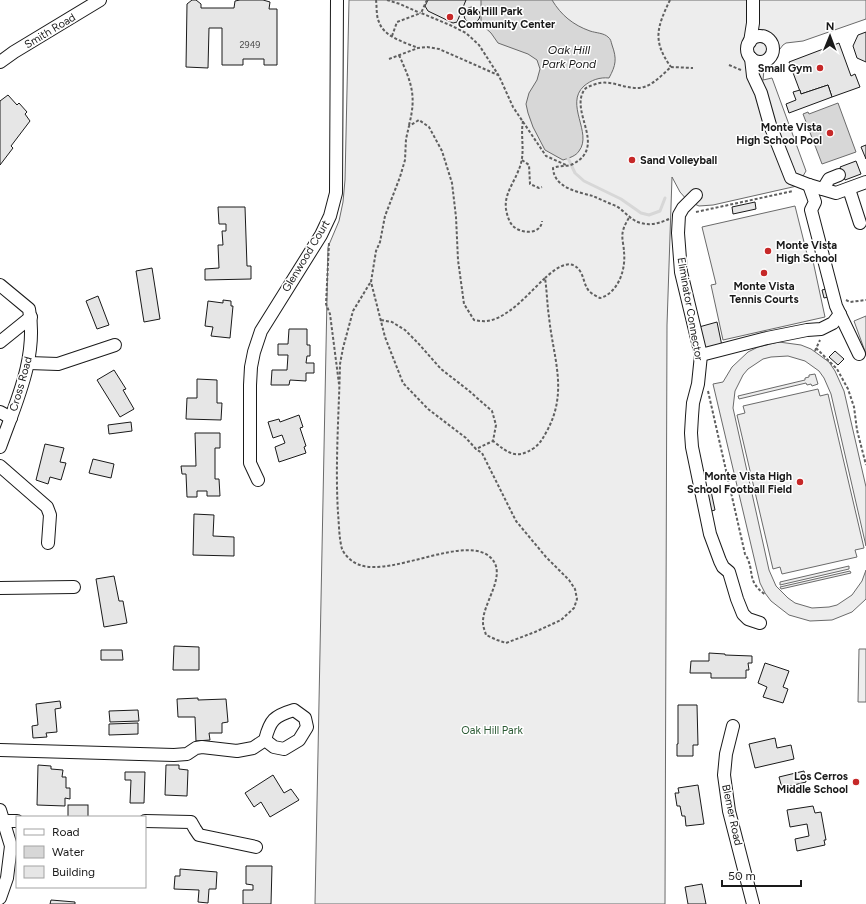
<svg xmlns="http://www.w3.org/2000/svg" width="866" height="904" font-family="Figtree,sans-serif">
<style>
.built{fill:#ededed;stroke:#6a6a6a}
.water{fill:#d7d7d7;stroke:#6a6a6a}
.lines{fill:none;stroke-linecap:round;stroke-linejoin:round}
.stream{stroke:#d7d7d7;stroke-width:3}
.building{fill:#e6e6e6;stroke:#1a1a1a}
.minor-casing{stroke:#1a1a1a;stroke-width:14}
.path{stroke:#5f5f5f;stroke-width:2;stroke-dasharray:3 2;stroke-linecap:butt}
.minor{stroke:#fff;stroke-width:12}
.poi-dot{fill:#c62828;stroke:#fff;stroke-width:1.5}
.labels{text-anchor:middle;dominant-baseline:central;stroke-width:3;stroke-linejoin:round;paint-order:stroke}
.number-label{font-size:9px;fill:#4d4d4d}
.poi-label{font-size:11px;font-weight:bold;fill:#1a1a1a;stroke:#fff;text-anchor:end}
.street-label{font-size:11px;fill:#1a1a1a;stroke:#fff}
.park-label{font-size:11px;fill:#2b5a34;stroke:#fff}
.water-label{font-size:12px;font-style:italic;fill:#1a1a1a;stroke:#fff}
</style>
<rect width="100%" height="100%" fill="#fff"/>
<!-- built -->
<g class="built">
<path d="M349,0H866V19L803,41L786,43L783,45L764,70L763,80L772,78L806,171L797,186L713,205L699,206L688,201L680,192L672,177L667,325L665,904H315L328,247L339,221L343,202L345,180Z"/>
<path d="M795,206L809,262L813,261L825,317L723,340L711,285L716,284L702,227Z"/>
<path d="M866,316V354L854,321Z"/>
<path d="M779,342L801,345L811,349L829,362L835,371L844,391L866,487V546L831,394L824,378L819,371L805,361L788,356L771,357L763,359L748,369L743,375L735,391L733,408L769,570L776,586L788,598L795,603L812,608L829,607L837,605L852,595L862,581L866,570V599L852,612L832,620L810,621L789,615L771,601L765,593L760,583L713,384L723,382L732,367L748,352L758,347Z"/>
<path d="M815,374L818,384L812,386L811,384L807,385L806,383L739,399L738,396L805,380V378L809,377V375Z"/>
<path d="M818,389L820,396L828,394L864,548L855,550L857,557L782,574L780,567L773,569L737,415L745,413L743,406Z"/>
<path d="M849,566V569L780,585V582Z"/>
<path d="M850,571L851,573L781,589L780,587Z"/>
<path d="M859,649H866V702H858Z"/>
</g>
<!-- water -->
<g class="water">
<path d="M481,0H552C561,15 573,25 590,31C596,33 604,33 608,37C611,39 611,42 612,45C617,59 616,65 609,78C600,77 591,80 584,86C564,104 593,133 579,151C576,156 569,158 563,160L545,150L533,127L528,113L526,104L529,93L537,80L540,69L537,60L528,54L498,43L491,33L481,24Z"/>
<path d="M838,103L856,152L822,164L803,114L808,112L809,114Z"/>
</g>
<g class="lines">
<!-- stream -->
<path class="stream" d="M568,158L575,173L584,181L621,199L641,213L649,215L660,211L665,198"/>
</g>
<!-- building -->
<g class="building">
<path d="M192,0H196L201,4V8H234L235,1L240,0H263L270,2L269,9H277V65H264V59H243V65H222V28H209L208,68L186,67L187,4Z"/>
<path d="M428,0H466L457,22L453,23L428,11L425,6Z"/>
<circle cx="472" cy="15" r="8"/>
<path d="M866,32V62L857,58L853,46L858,35Z"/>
<path d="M839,43L851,76L855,74L860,87L832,97L828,85L801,94L789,62Z"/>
<path d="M828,85L832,97L789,113L786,104L796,100L793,92L800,90L801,94Z"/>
<path d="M8,95L17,105L19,103L27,112L25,114L30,121L11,146L13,148L0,165V101Z"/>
<path d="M866,145V159L861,147Z"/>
<path d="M856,161L861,174L845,180L840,167Z"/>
<path d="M755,202L756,209L733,214L732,207Z"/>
<path d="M218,207H245L247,266H251V279L205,280V269L219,268L218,245H223L222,231H226V224H219Z"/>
<path d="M152,268L160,319L144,322L136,271Z"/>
<path d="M826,289L828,297L824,298L822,290Z"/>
<path d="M98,296L109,325L97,329L86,301Z"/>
<path d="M223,300L231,301V306H233L230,338L211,336L213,327L205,326L208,301L223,303Z"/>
<path d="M717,322L722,346L705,350L699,327Z"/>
<path d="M289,329H307V345H310V356H307L306,363H314V373H306V381L290,380L289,385H271L272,370H287L288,355H278V344H288Z"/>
<path d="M835,351L844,359L838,365L829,357Z"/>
<path d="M114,370L126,389L123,390L134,409L120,417L97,380Z"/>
<path d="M197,379L217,380V403H222L221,420L186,419L187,398H197Z"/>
<path d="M299,415L303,427L300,428L306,446L304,447L306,453L279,462L275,447L285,443L282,435L273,438L268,422L279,419L280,422Z"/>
<path d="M131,422L132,431L109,434L108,425Z"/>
<path d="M195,433H220V448H215V479H219L220,496H207V491H197V497H187L186,474H182L181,466H196Z"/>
<path d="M45,444L64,448L60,462L66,463L61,480L50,477L48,484L36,480Z"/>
<path d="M93,459L114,464L111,478L89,473Z"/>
<path d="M711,491L715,510L708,512L704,492Z"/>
<path d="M194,514L214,515L213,536L234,537V556L193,555Z"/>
<path d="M114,576L119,601H123L127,623L104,627L96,579Z"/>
<path d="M174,646L199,647V670H173Z"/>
<path d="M101,650H122L123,660H101Z"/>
<path d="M709,653L725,654V655L752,656V663H748L749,670H746V678H711V673H690L691,661H709Z"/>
<path d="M765,663L789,671L783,687L788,689L783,703L763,697L767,687L758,683Z"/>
<path d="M198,698V700L226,699L228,722L222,723V733H209L210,740L196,741L195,717H178L177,699Z"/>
<path d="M60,701L61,708L55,709L57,732L46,733L47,737L33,738L32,726L38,725L36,704Z"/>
<path d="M678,705H697L698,745H693V756H677V744H678Z"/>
<path d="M138,710L139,721L110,722L109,711Z"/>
<path d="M138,723V734L109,735V724Z"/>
<path d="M775,738L777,748L791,745L794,759L755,768L749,744Z"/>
<path d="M38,765L51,766V769L63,770L62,777H66V788H70V799L65,798V806L37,805Z"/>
<path d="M166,765H179V769L188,770L187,796L165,795Z"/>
<path d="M804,771L806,782L782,788L779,777Z"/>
<path d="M125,772H145L144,803H130L131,780H125Z"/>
<path d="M273,775L284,793L291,789L299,800L270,817L261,802L254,807L245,793Z"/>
<path d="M698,785L704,824L686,826L685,816H682L680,806H677L675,793H679L678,788Z"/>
<rect x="68" y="805" width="20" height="12"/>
<path d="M813,806L815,813L821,812L826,840H824L825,845L797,851L795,839L809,836L807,824L790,827L787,810Z"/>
<path d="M246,866H272L271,904H243V890H253V885L246,884Z"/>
<path d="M180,869L217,872L216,889H209L208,903L198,902L199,890L174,889L175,876H180Z"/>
<path d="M702,884L706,904H688L685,887Z"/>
<path d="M51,900L75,902V904H50Z"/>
</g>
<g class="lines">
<!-- minor casing -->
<g class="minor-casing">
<g id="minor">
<circle cx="760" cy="49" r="13"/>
<path d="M750,42L753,23V0"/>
<path d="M751,58L753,76L761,93L770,125L791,178L809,185L836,193L866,182"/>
<path d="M0,62L14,52L100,0"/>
<path d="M809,185L815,202L811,210L836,306L859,354"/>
<path d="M823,189L829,179L839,175"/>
<path d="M849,189L860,223"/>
<path d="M696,195L683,208L679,215L678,233L681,272L701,355L698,384L693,403L692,416L691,433L692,447L710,534L720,561L723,567L729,572L737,599L743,614L748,619L760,623"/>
<path d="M0,285L29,309C38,357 16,402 0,447"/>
<path d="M0,342L31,317"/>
<path d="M701,355L767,338L807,330L821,329L833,323L840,314"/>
<path d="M29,363L58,364L115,345"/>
<path d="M0,412L11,418"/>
<path d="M0,466L47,507L50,515L48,543"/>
<path d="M258,480L250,463V385L251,367L254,352L261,331L321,235L330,216L336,193L337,0"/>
<path d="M0,588L74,587"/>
<path d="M733,726L726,754L724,775L729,811L753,904"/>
<path d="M0,750L174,755L187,754L196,748L202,747L237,751L253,748L265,740C270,720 274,716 294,710L305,718L307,727L299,740L284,749L274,747L265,740"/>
<path d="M0,810L11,846L7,878L0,898"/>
<path d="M3,821H17"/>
<path d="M145,821L191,822L195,829L199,835L256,847"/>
</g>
</g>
<!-- path -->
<g class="path">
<path d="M376,0C377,7 376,16 379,22C384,37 404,42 418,48"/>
<path d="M387,0L400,4L420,13"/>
<path d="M427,0L421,13L450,25L466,33L479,45L499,76L513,107L546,156L566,165"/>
<path d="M670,0C657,27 652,41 671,67"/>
<path d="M392,36L397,22L421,13"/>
<path d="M399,55C411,82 417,95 409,125"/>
<path d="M389,59L418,48L427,47L439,49L498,75"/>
<path d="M729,65L741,70"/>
<path d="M523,121C520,137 526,153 519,169C514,183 504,194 506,209C507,215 509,222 513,226C521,234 541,235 542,221"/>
<path d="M522,160L529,165L530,184L539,188L542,187"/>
<path d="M696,212L793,191"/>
<path d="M669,219C660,223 651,226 641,223C631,221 625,211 616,206C608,203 600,199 593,196C578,192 554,188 553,168C560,165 567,167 573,164C608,146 568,111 585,89C587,87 590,86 593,85C611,77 627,92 644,87C654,84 663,74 671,67L693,68"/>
<path d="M329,243L326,304L330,314L339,384"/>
<path d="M545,278C554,270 570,256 580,271C584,277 584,285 589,291C592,294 596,296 600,298C618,293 626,270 624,252C624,246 621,237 623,231C624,226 627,221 630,216"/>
<path d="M370,283L353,311L343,348L340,364C339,413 335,464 338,513C339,524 339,538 342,549C345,556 353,563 360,565C393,577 469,532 492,559C507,576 482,604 483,623C483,627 485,631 486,635L497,640L506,643L535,632L561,620L574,608L577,599L575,589L569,580L546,557L516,521L482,453L476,449"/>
<path d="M846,300L850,302L866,300"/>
<path d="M381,320L392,322L405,330L418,343L441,369L468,390L492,411L496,425L493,441L476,449L466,438L428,409L403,383L385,337L371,282L376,251L380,242L385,216L400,177L405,160L406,139L409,126L419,120L429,127L442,151L452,183L456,217L458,260L464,304L474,320C480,321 486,322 492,320C512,314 530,292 545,278C547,291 547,304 549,317C553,357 568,390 548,429C544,436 541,443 534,448C516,460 508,453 493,441"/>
<path d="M816,348L837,369L848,389L854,407L857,430L866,465"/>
<path d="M815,351L820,340"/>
<path d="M708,391L745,554C756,571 745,581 766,595"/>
</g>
<!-- minor -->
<use href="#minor" class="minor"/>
</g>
<!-- markers -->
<g class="poi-dot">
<circle cx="450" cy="17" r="4"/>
<circle cx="820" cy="68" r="4"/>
<circle cx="830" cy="133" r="4"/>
<circle cx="632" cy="160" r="4"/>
<circle cx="768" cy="251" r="4"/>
<circle cx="764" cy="273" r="4"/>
<circle cx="800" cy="482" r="4"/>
<circle cx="856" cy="782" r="4"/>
</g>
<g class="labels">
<!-- number labels -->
<g class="number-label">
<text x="250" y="44">2949</text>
</g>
<!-- poi labels -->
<g class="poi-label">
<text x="458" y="11" text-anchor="start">Oak Hill Park<tspan x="458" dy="13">Community Center</tspan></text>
<text x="812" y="68">Small Gym</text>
<text x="822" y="127">Monte Vista<tspan x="822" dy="13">High School Pool</tspan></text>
<text x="640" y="160" text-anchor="start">Sand Volleyball</text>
<text x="776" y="245" text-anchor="start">Monte Vista<tspan x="776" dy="13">High School</tspan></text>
<text x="764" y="286" text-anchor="middle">Monte Vista<tspan x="764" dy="13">Tennis Courts</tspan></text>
<text x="792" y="476">Monte Vista High<tspan x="792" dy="13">School Football Field</tspan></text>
<text x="848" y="776">Los Cerros<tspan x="848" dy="13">Middle School</tspan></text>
</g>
<!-- street labels -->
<g class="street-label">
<text transform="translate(50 31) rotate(-31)">Smith Road</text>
<text transform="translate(306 256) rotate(-59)">Glenwood Court</text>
<text transform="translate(690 309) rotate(80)">Eliminator Connector</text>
<text transform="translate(21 384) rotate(-74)">Cross Road</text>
<text transform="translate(732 815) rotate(78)">Blemer Road</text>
</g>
<!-- park labels -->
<g class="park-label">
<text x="492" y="730">Oak Hill Park</text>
</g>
<!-- water labels -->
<g class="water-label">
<text x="569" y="50">Oak Hill<tspan x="569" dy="14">Park Pond</tspan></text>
</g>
</g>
<!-- legend -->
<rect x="16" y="816" width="130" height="72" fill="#ffffff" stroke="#a3a3a3"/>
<rect x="24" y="829" width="20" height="6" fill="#ffffff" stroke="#a3a3a3"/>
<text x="52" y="836" font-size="12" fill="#1a1a1a">Road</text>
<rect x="24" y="846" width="20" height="12" fill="#d7d7d7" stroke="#a3a3a3"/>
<text x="52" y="856" font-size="12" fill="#1a1a1a">Water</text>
<rect x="24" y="866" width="20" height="12" fill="#e6e6e6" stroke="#a3a3a3"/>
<text x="52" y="876" font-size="12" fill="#1a1a1a">Building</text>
<!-- north arrow -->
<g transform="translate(830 36) rotate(1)" stroke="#ffffff" stroke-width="3" paint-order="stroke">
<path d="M0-3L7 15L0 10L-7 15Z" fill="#1a1a1a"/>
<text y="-6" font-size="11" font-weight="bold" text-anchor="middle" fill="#1a1a1a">N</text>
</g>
<!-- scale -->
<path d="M722 880v6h79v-6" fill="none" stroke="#1a1a1a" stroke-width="2"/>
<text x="728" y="880" font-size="12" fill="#1a1a1a" stroke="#ffffff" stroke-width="3" paint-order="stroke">50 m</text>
</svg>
